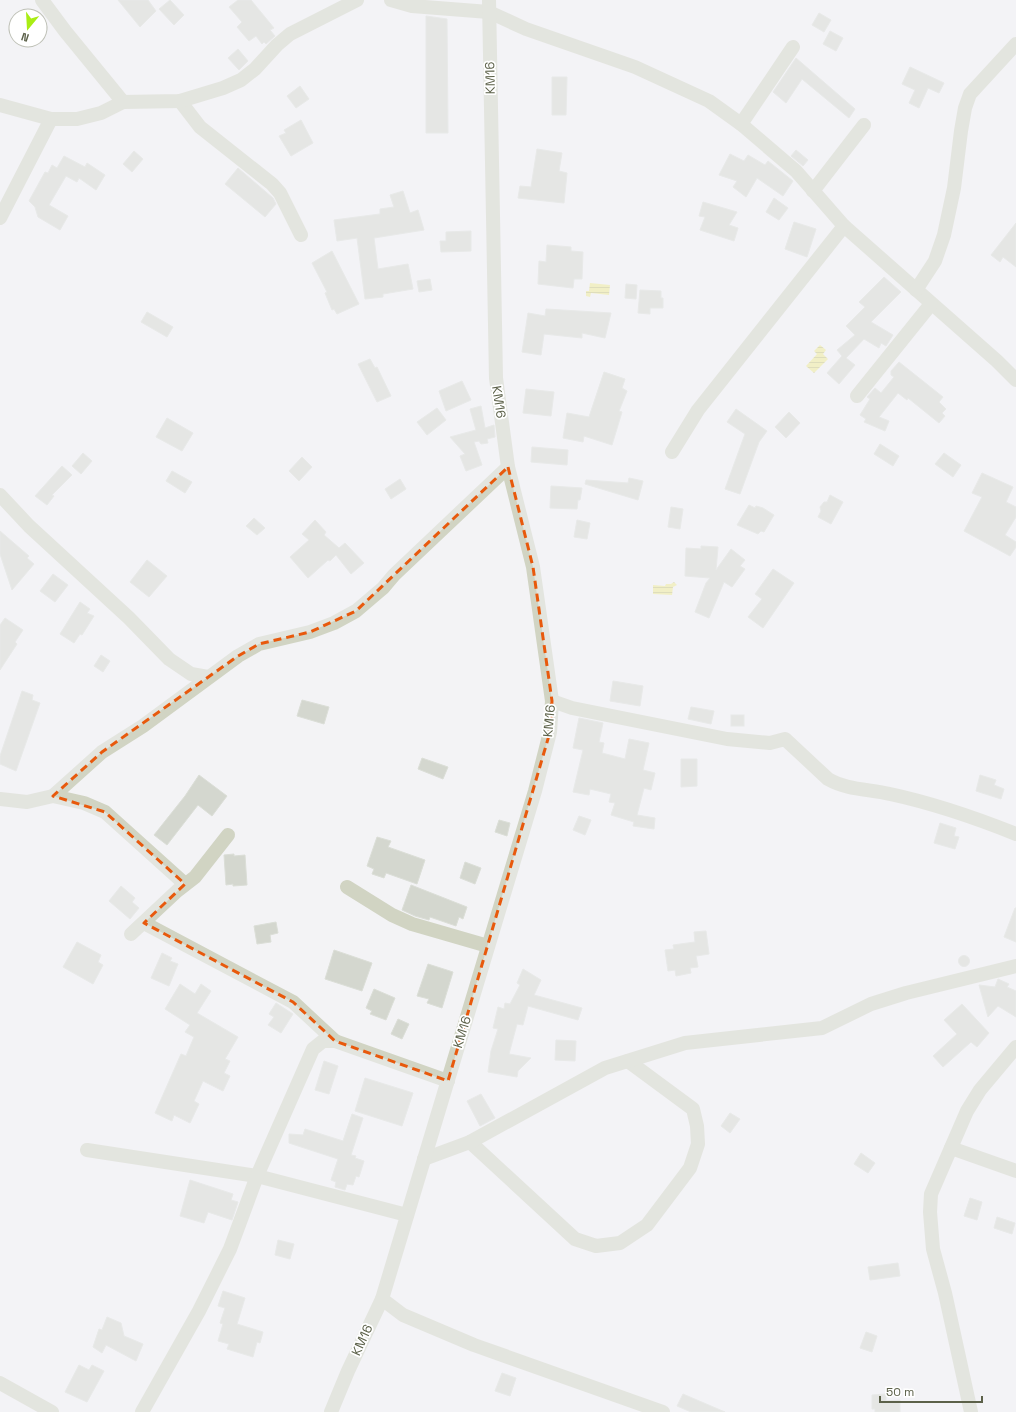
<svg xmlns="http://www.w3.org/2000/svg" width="1016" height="1412" font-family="'Space Grotesk',sans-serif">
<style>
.water{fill:url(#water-rules)}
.building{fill:#d4d7cf;stroke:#dbded7}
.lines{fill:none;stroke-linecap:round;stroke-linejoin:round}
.minor{stroke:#d1d4c3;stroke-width:14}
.marked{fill:none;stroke:#e8590c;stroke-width:3;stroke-dasharray:8 5;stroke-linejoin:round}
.labels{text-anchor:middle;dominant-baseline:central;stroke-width:3.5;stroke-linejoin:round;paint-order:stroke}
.street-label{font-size:13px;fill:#5c6149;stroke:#fff}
</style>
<defs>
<pattern id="water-rules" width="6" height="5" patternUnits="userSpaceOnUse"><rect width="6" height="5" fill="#f0ec8d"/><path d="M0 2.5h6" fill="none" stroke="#c6c375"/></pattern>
</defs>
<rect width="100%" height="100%" fill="#f3f3f5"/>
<!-- water -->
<g class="water">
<path d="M590,283L610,285L609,295L591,293L590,297L586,296V291H589Z"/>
<path d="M820,345L826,350L823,354L828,359L814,373L806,366L817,354L814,351Z"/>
<path d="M674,582L677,585L673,587L672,595L653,594V585L665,586L666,584H671Z"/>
</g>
<!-- building -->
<g class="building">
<path d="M118,0H148L156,11L140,27Z"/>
<path d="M170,0L184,15L174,25L159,9Z"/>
<path d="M238,0H251L274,28L270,30L275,36L266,44L264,42L262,44L256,36L249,41L237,27L242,22L229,7Z"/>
<path d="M819,13L831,20L824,32L812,25Z"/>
<path d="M426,16L447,19L448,133H426Z"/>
<path d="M830,31L843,38L836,51L823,44Z"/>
<path d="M238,49L248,61L239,70L228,58Z"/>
<path d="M796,58L855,109L849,118L802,79L786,103L773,92Z"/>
<path d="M910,67L944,83L939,93L928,88L919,108L909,103L915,90L902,84Z"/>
<path d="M552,77H567L566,115H552Z"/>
<path d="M300,86L309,99L296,108L287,96Z"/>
<path d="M301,120L313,143L291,156L279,136L286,133L284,130Z"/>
<path d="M537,149L562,153L559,171L567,173L564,203L518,198L520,186L531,187Z"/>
<path d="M796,150L808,160L803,166L791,156Z"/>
<path d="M134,151L143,159L132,172L123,164Z"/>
<path d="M730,154L744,161L748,155L765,165L768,161L793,181L783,196L757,178L746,197L733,187L737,181L719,175Z"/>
<path d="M64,156L85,167L87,163L105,175L96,190L79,178L77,182L66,176L49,205L68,216L60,230L38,217L35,207L29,201L45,172L48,173L52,165L57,168Z"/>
<path d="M238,168L273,198L276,204L265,217L225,184Z"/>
<path d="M403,191L410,213L418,210L424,230L374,238L378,269L408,264L413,289L383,294V297L365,299L357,238L337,241L334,220L380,214V209L394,207L390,195Z"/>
<path d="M774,198L788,208L779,220L766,212Z"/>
<path d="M703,202L737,212L729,225L738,228L734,241L700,230L705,217L699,216Z"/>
<path d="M794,222L816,229L807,257L785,249Z"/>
<path d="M1016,223V267L1003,257L1000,262L991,255Z"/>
<path d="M471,231V251L441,252L440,241H446V232Z"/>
<path d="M547,245L571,247V251L583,252L582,279H574L573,288L538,284L539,261L546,262Z"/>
<path d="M332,251L359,304L337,314L334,309L332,310L325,293L327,292L312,263Z"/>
<path d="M884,277L901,292L871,322L893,335L886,346L881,343L879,348L864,339L846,358L855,365L839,384L827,373L842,356L837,350L855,335L846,326L865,307L859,302Z"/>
<path d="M430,279L432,290L419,292L417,281Z"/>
<path d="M626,284L637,285L636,299L625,298Z"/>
<path d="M640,290L661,291V298H663V308H650V314L638,313Z"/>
<path d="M546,309L611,313L605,338L582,333V338L544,334L541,355L522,352L528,313L545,316Z"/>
<path d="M147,312L173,327L167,337L141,322Z"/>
<path d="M370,359L375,368L377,367L391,396L377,402L358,364Z"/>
<path d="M899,362L943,397L939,402L946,409L942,413L945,416L939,423L908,398L907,400L898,393L879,417L889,421L885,431L864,422L866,419L860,415L870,399L867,397L875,388L881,393L894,377L891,375V371Z"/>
<path d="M604,372L625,379L622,388L627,391L619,411L622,412L612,445L584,436L583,442L563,438L567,413L589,417Z"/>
<path d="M462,381L471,400L446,411L439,391Z"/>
<path d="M526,389L554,392L551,416L523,413Z"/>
<path d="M481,406L485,428L494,425L495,437L487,439L488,443L481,444L479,441L474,442L482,465L466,471L460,456L465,454L450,437L476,430L470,409Z"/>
<path d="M437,408L446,420L427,435L417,422Z"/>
<path d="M736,409L767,431L759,442L740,494L725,489L745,434L727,422Z"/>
<path d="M789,412L800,423L786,438L775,427Z"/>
<path d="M167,418L193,433L182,451L156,437Z"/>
<path d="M880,444L899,456L893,466L874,454Z"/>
<path d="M532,447L568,450L567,465L531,462Z"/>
<path d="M83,453L92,461L81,474L72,466Z"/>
<path d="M944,453L961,465L953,477L935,464Z"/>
<path d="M302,457L312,467L299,481L289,471Z"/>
<path d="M62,466L72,475L52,495L54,496L47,505L35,496Z"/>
<path d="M172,471L192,482L185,493L166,481Z"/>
<path d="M982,473L1013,487L1006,502L1016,507V517L1005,535L1016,542V547L1010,556L964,531L982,497L972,493Z"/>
<path d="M629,478L643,481L638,500L585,484L586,480L628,483Z"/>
<path d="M400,479L406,489L391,499L385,489Z"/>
<path d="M551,486L582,488L580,500H578L577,509L550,508Z"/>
<path d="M830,495L843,502L831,524L818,517L821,511L820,507L824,502H827Z"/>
<path d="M749,505L755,508L756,506L763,508L774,515L764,532L761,531L758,534L737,525Z"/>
<path d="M671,507L683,509L680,529L668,527Z"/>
<path d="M254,518L265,528L257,535L246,526Z"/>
<path d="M315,520L326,532L324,535L339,548L345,543L364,563L351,574L336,555L330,561L328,560L308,578L290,557L309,540L302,534Z"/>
<path d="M577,520L590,523L587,539L574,537Z"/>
<path d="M0,531L29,556L27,558L34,564L12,590L0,554Z"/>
<path d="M701,546L718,547L716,570L731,549L745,560L740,566L745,569L732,587L724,582L709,618L695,612L706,583L710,578L685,576L686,548L701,549Z"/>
<path d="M147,560L167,576L149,597L130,582Z"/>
<path d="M773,569L794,583L763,628L748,617L762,599L755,594Z"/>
<path d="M53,574L68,585L55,602L40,591Z"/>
<path d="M80,602L90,609L87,613L94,616L82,635L80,634L74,643L60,634Z"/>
<path d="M5,618L23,630L15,642L17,644L0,670V625Z"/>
<path d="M101,655L110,661L103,672L94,666Z"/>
<path d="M613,681L643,686L640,706L610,701Z"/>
<path d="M22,691L33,695L32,700L40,703L16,771L0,764V756Z"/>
<path d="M302,700L329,707L324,724L297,716Z"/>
<path d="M691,707L714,711L711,724L688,719Z"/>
<rect x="731" y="715" width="13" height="11"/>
<path d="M579,718L603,723L599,742L604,743L602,753L625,759L629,739L649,743L643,770L655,773L651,790L644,788L637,815L655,818L654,829L633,826L634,822L611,815L615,803L609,802L611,794L590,789L589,795L573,792L583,750L573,748Z"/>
<path d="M422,758L448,767L443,779L418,769Z"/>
<path d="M681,759H697V786L681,787Z"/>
<path d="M199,775L227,796L212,816L198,805L167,845L154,835L185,796Z"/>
<path d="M980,775L996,780L994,785L1004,789L1001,799L976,791Z"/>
<path d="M579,816L591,820L585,835L573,830Z"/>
<path d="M499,820L510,823L507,836L495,832Z"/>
<path d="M940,823L956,828L954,836L959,837L955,849L934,843Z"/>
<path d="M377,837L391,841L388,847L425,860L417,884L386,873L384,878L372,874L374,869L367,866Z"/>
<path d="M234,854V856L245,855L247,885L233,886V884L226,885L224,855Z"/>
<path d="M465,862L481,868L475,884L460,878Z"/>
<path d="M411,885L467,907L463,919L459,917L456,926L430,917L429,920L415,916L402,910Z"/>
<path d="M121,886L135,898L132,902L139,908L130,919L109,901Z"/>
<path d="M1015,908H1016V942L1004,937Z"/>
<path d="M276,922L278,933L270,935L271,942L257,944L254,926Z"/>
<path d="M706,931L709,954L696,956L698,967L690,968L691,973L676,976L675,970L668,971L665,950L674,949L673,945L695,942L694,932Z"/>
<path d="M77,942L101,955L98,962L103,965L93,984L63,967Z"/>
<path d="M334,950L372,963L362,991L325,979Z"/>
<path d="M162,953L172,958L170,961L178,964L169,986L151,978Z"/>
<circle cx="964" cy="961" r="5.5"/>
<path d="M428,964L453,972L442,1008L427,1003L429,999L417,996Z"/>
<path d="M523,969L541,980L534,995L582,1008L578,1020L528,1006L523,1025L517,1024L509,1054L531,1058L518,1071L517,1077L488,1072L491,1051L498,1029L493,1028L498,1007L504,1009L505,1003L510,1004L520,985L517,983Z"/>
<path d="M998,979L1009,984L1007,987L1016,991V1017L998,1006L988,1017L979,985L995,987Z"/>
<path d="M180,984L195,994L201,984L211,991L197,1013L238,1037L225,1059L230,1061L224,1073L230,1076L223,1091L203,1081L194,1101L199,1104L190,1123L174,1115L172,1121L155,1113L181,1054L186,1056L194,1037L185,1032L190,1025L165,1009Z"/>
<path d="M374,989L395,998L386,1020L370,1014L372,1011L366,1008Z"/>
<path d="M276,1003L293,1014L281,1033L268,1025L274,1017L269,1014Z"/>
<path d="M962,1004L989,1033L977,1047L971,1042L943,1067L933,1056L957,1034L944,1020Z"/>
<path d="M398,1019L409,1024L402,1039L391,1034Z"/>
<path d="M556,1040L576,1041L575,1061L555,1060Z"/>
<path d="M324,1061L338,1066L329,1094L315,1090Z"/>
<path d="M365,1078L413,1093L402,1126L355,1111Z"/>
<path d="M481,1094L495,1118L480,1126L467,1101Z"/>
<path d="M730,1113L740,1119L730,1133L721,1126Z"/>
<path d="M352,1114L363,1118L351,1155L356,1156L355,1158L364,1161L359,1177L356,1176L353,1185L347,1184L345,1190L335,1187L336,1182L331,1180L338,1159L289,1143V1134L303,1135L305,1129L343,1141Z"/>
<path d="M861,1153L875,1163L868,1173L854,1164Z"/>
<path d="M190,1180L233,1194L231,1200L238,1202L232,1220L208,1212L204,1223L180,1216Z"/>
<path d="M970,1198L982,1202L977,1220L964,1216Z"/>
<path d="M997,1217L1015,1223L1012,1234L994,1228Z"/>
<path d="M278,1240L294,1244L290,1259L275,1255Z"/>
<path d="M898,1263L900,1276L870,1280L868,1267Z"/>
<path d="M223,1291L245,1298L237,1324L263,1332L260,1343L257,1342L253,1357L227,1349L229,1344L218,1341L223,1324L220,1323L225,1308L218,1306Z"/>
<path d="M107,1317L121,1323L124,1336L143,1344L136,1361L106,1345L102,1353L93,1347L99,1329L102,1330Z"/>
<path d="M866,1332L877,1336L872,1352L860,1348Z"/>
<path d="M79,1365L89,1370L92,1365L104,1371L87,1402L65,1392Z"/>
<path d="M502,1373L516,1378L510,1396L495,1391Z"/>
<path d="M683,1394L725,1412H691L677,1406Z"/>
<path d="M886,1394V1401L900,1400V1412H875V1409H872V1395Z"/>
</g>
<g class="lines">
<!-- minor -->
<g class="minor">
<path d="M42,0L65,31L123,102"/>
<path d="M391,0L412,6L489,12L526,29L635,67L709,101L741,124L796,171L844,226L997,361L1016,380"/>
<path d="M180,101L200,127L272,184L280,193L301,235"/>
<path d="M0,105L51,119H77L101,113L123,102L180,101L223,88L241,80L255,69L277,45L290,34L357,0"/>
<path d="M741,124L793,47"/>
<path d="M813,191L864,125"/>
<path d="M0,218L51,119"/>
<path d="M916,290L935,261L944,235L954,188L961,131L965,108L970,94L1016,44"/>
<path d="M857,396L931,304"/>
<path d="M672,452L698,410L844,226"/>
<path d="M0,495L29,526L129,618L169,659L191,674L208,677"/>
<path d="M552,701L572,708L727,739L770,743L785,739L828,779C847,790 869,789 890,794C932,803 976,818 1016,834"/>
<path d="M53,796L102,752L143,726L238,656L259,644L310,632L334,623L356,611L383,588L394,575L508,467"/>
<path d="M0,799L27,802L53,796L84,803L105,812L185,884"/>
<path d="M347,887L392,915L412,924L488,946"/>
<path d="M144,923L293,1002L335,1041"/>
<path d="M131,934L177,891L195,877L228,835"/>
<path d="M470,1142L575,1239L596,1246L620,1243L647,1225L690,1168L698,1144L697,1126L693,1109L628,1061"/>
<path d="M951,1148L1016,1171"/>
<path d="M87,1150L257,1176L407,1215"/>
<path d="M424,1159L470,1142L605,1068L685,1043L822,1028L871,1004L906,993L1016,966"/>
<path d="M382,1299L403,1315L474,1345L663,1412"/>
<path d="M0,1383L52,1412"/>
<path d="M142,1412L199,1311L230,1249L257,1176L313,1049L323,1041H335L448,1081"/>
<path d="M331,1412L348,1371L382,1299L535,791L550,732L552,701L533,567L508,467L496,378L489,0"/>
<path d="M971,1412L945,1293L933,1249L930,1212L931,1194L967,1111L980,1090L1016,1047"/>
</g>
</g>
<!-- marked area -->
<path d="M0 0H1016V1412H0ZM508,467L533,567L552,701L550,732L448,1081L335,1041L293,1002L144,923L185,884L105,812L53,796L102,752L238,656L259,644L310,632L356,611Z" fill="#f3f3f5" fill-opacity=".55" fill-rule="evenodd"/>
<path class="marked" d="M508,467L533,567L552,701L550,732L448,1081L335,1041L293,1002L144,923L185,884L105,812L53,796L102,752L238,656L259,644L310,632L356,611Z"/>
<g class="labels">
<!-- street labels -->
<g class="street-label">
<text transform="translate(490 78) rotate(-91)">KM16</text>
<text transform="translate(499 402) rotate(81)">KM16</text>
<text transform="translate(549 721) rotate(-85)">KM16</text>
<text transform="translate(462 1032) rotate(-73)">KM16</text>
<text transform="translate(362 1340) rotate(-65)">KM16</text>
</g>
</g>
<!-- north arrow -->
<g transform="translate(28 28) rotate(198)"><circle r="19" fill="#ffffff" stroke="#bec0b6"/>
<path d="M0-3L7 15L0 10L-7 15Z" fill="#a9ed14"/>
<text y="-6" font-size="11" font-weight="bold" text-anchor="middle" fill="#5c6149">N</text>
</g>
<!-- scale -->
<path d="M880 1396v6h102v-6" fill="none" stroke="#5c6149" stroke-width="2"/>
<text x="886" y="1396" font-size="12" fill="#5c6149" stroke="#ffffff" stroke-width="3" paint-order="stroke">50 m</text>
</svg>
